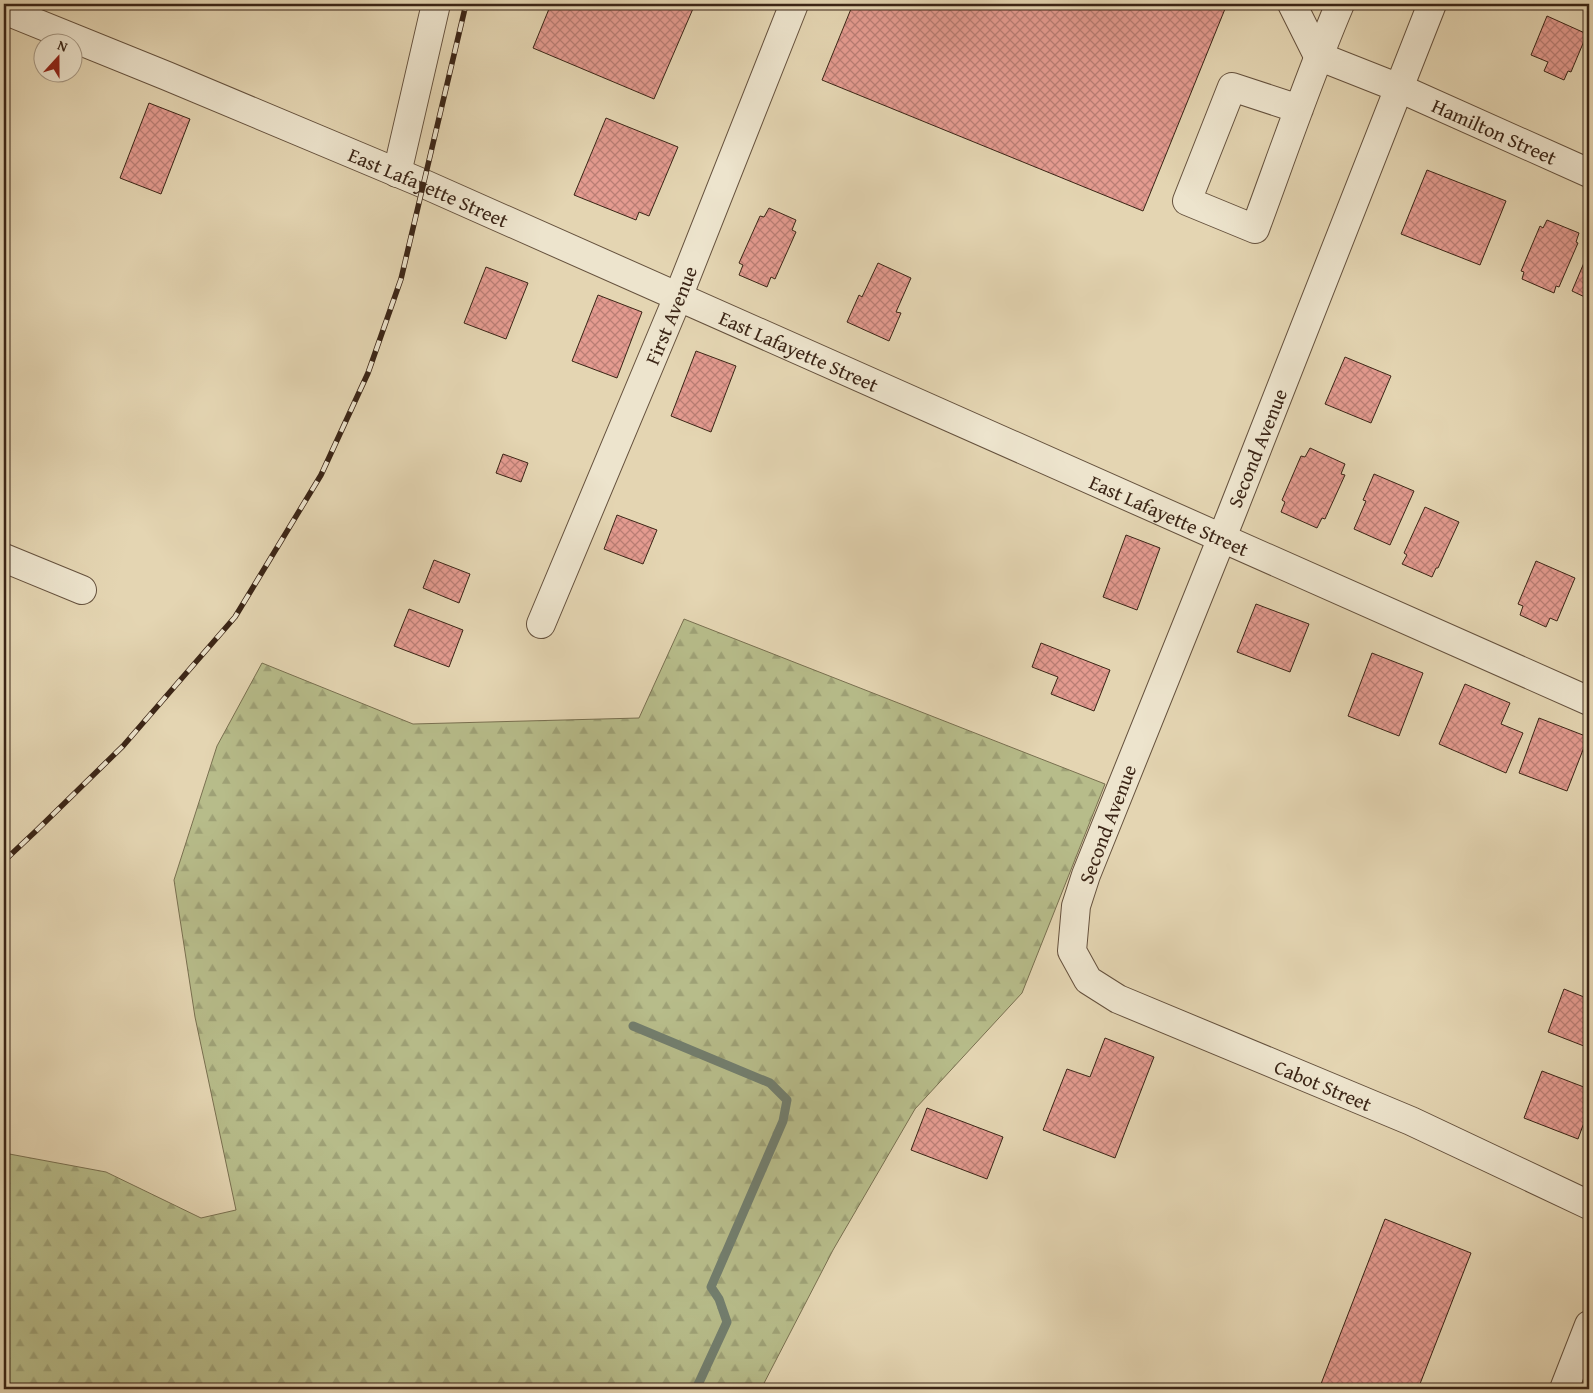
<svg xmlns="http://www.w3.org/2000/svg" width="1593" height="1393" font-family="'Gentium Book Plus',serif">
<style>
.forest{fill:url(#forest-firs);stroke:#797050}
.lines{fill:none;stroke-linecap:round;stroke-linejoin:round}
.stream{stroke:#727e6e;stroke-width:9}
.building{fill:url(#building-cross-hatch);stroke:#3b2516}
.minor-casing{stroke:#65513d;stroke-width:30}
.minor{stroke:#ede4cd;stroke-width:28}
.rail-casing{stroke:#3b2516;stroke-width:5.5}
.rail{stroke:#ede4cd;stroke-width:4;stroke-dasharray:11;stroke-linecap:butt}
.labels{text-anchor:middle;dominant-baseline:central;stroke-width:4;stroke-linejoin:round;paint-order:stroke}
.street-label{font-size:20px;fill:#3b2516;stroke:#ede4cd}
</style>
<defs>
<pattern id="forest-firs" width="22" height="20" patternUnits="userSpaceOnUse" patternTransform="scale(1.25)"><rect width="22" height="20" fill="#b7bc8a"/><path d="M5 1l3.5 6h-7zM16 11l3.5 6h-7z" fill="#9ea176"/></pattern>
<pattern id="building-cross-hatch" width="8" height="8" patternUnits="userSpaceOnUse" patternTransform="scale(1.25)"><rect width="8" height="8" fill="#e49b90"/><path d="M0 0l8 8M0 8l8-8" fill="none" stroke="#ba7e75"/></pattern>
</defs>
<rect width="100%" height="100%" fill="#e4d5b2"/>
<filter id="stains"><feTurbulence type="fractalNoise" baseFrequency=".004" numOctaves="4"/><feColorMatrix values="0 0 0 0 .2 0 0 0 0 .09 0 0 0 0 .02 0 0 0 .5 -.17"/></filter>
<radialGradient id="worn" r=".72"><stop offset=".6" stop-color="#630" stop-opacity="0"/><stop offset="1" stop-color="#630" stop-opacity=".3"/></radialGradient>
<!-- forest -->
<path class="forest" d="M684,619L1105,784L1022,993L915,1109L833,1250L761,1389H4V1153L106,1172L201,1218L236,1210L195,1017L174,880L217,746L262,663L413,724L639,718Z"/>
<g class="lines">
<!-- stream -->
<path class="stream" d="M633,1026L770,1083L787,1100L783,1121L711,1287L719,1299L727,1322L696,1389"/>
</g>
<!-- building -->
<g class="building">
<path d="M551,4H695L654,99L533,48Z"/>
<path d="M853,4H1227L1143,211L822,80Z"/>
<path d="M1547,16L1587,34L1571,72L1568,71L1564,80L1544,71L1548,62L1531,55Z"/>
<path d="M149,103L190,119L161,194L120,178Z"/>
<path d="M606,118L678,147L649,216L639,212L636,220L574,195Z"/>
<path d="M1427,170L1506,201L1480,265L1401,234Z"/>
<path d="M769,208L796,220L792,230L796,232L775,279L771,277L767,287L739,275L743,265L739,263L760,216L764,217Z"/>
<path d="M1547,220L1579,233L1576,242L1578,243L1559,287L1556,286L1554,293L1522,279L1524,272L1521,271L1540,226L1543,228Z"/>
<path d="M1589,251V299L1572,291Z"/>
<path d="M878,263L911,278L896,312L901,313L889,341L847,322L859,295L862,297Z"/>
<path d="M486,267L528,283L506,339L464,323Z"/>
<path d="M598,295L642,312L617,378L572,361Z"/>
<path d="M696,351L736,366L711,432L671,416Z"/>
<path d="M1345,357L1391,376L1371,423L1325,404Z"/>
<path d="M1310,448L1345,464L1341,474L1345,475L1325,519L1322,518L1317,528L1281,512L1285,502L1282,500L1301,456L1305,457Z"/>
<path d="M503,454L528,463L521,482L496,473Z"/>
<path d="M1374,474L1414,491L1390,545L1354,529L1366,501L1363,500Z"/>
<path d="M1425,507L1459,522L1438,568H1436L1432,577L1402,564L1407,555L1404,553Z"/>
<path d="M617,515L657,530L643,564L604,549Z"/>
<path d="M1126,535L1160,548L1137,610L1103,597Z"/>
<path d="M434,560L470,574L459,603L423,588Z"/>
<path d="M1536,561L1575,578L1557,621L1550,618L1546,627L1520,615L1523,606L1518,604Z"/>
<path d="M1256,604L1309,624L1290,672L1237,652Z"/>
<path d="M409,609L463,630L449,667L394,646Z"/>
<path d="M1041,643L1110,670L1094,711L1051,694L1058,677L1032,667Z"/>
<path d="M1372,653L1423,673L1399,736L1348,716Z"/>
<path d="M1465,684L1510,703L1501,724L1523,733L1506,773L1439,744Z"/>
<path d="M1539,718L1588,737L1567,791L1519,773Z"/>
<path d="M1564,989L1589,999V1048L1548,1032Z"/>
<path d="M1105,1038L1154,1057L1115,1158L1043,1130L1067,1069L1090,1077Z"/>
<path d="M1542,1071L1589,1089V1109L1578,1139L1524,1118Z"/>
<path d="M927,1108L1003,1137L987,1179L911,1150Z"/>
<path d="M1385,1219L1471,1253L1418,1389H1319Z"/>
</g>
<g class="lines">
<!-- minor casing -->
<g class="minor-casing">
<g id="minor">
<path id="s1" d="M1292,4L1318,56L1399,88L1589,173"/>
<path id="s2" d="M1432,4L1231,515L1086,875L1076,906L1072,951L1088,980L1118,999L1411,1121L1589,1205"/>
<path id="s3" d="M4,10L167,76L422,183L1589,701"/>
<path d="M1299,109L1232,87L1187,201L1255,229C1283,153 1309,77 1340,4"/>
<path d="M397,173L436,4"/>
<path d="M4,558L82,590"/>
<path id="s4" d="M541,624L678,297L794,4"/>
<path d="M1564,1389L1589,1325"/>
</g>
</g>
<!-- minor -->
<use href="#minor" class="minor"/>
<!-- rail casing -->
<g class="rail-casing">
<path id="rail" d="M4,861L37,830L123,746L235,617L321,475L368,373L401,279L466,4"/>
</g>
<!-- rail -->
<use href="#rail" class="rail"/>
</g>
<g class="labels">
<!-- street labels -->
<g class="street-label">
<text stroke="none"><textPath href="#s1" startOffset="250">Hamilton Street</textPath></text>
<text stroke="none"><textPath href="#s3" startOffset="460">East Lafayette Street</textPath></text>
<text stroke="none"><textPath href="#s4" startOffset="335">First Avenue</textPath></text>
<text stroke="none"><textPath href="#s3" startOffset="865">East Lafayette Street</textPath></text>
<text transform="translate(1257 448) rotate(-68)">Second Avenue</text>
<text stroke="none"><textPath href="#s3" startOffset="1270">East Lafayette Street</textPath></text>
<text transform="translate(1107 824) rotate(-69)">Second Avenue</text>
<text stroke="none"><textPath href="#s2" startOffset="1306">Cabot Street</textPath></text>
</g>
</g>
<!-- margin -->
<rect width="1593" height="1393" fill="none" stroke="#e4d5b2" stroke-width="20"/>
<rect x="5" y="5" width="1583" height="1383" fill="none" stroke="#3b2516" stroke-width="2.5"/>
<rect x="10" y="10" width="1573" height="1373" fill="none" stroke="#3b2516"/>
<!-- north arrow -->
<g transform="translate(58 58) rotate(21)"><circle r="24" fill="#ede4cd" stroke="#a69884"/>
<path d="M0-4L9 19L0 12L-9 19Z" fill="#8f2418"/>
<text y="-8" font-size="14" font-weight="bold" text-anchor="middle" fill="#3b2516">N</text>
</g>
<rect width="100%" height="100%" filter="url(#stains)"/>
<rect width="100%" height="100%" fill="url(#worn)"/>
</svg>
